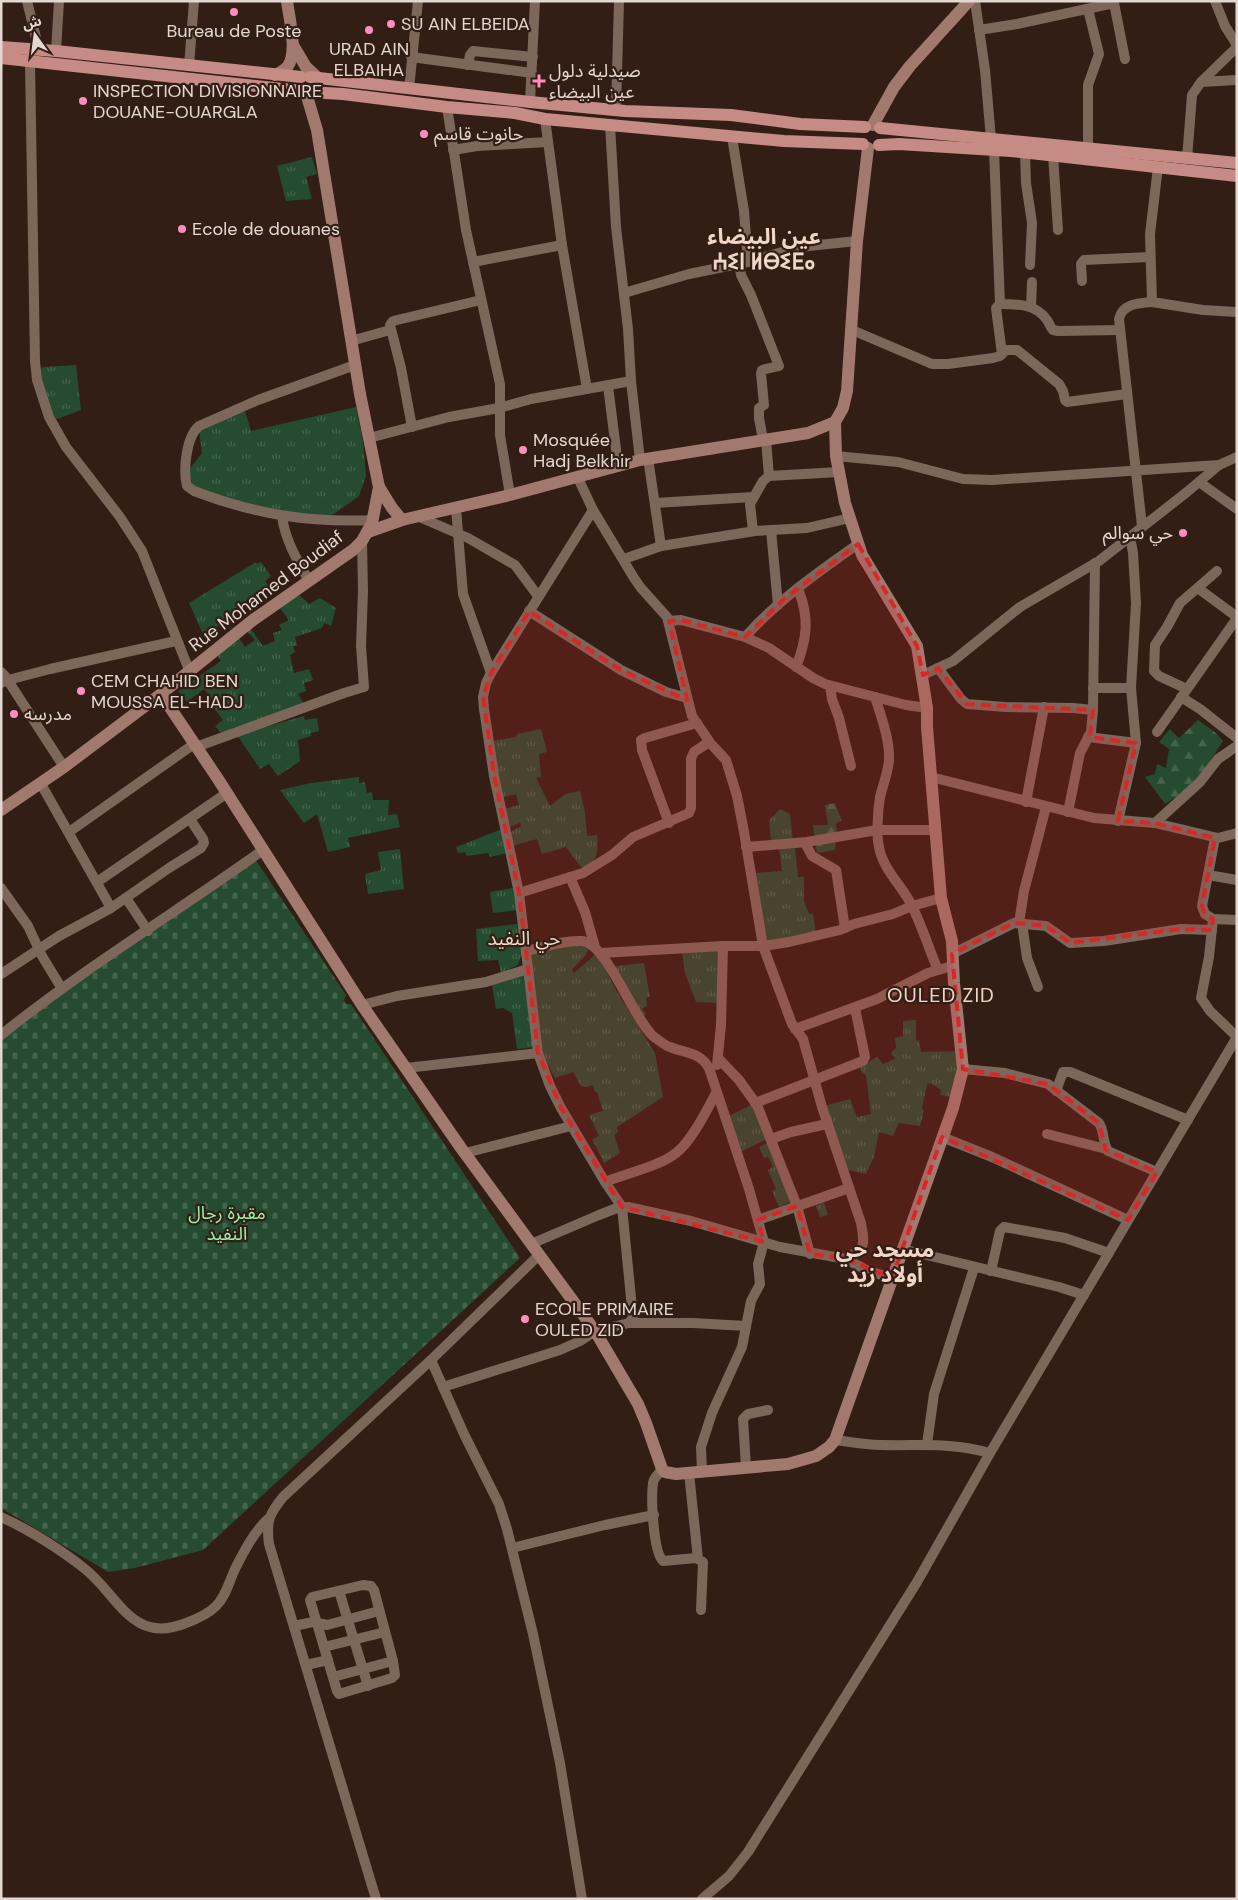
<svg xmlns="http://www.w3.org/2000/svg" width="1238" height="1900" font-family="'DM Sans','Noto Sans Arabic','Noto Sans Tifinagh',sans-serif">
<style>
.grass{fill:url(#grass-tufts)}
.forest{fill:url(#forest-firs)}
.cemetery{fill:url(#cemetery-stones)}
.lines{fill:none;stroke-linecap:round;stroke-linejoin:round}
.street{stroke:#7d665a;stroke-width:10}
.secondary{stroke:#a1796f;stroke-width:12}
.primary{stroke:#c68b84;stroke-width:12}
.marked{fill:#d62828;fill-opacity:0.2;stroke:#d62828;stroke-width:4;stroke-dasharray:10 6;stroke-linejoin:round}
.poi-dot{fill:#fe8ebd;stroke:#321e14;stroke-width:2}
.labels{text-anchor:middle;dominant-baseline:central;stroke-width:4.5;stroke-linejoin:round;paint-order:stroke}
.poi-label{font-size:18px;fill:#e4d7d0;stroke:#321e14;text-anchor:start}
.street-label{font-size:18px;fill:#e4d7d0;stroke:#321e14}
.park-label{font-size:18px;fill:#95f2ac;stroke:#321e14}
.neighbourhood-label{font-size:19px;fill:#f1d6c8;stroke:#321e14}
.quarter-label{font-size:20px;letter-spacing:1px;fill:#f1d6c8;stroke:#321e14}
.district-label{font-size:22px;font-weight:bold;fill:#f1d6c8;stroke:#321e14}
</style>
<defs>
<pattern id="grass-tufts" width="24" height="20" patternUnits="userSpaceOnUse" patternTransform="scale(1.25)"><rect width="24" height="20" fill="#254c30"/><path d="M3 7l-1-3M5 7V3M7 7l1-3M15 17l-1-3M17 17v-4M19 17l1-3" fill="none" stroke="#44654d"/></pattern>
<pattern id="forest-firs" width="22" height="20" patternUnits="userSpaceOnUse" patternTransform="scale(1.25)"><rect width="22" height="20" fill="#254c30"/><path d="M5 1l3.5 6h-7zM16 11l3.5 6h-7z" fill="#44654d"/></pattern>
<pattern id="cemetery-stones" width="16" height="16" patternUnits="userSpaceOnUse" patternTransform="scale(1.25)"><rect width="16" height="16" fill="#254c30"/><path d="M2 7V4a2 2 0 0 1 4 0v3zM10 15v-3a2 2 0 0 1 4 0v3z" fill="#44654d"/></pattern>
</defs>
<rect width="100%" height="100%" fill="#321e14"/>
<!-- grass -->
<g class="grass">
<path d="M312,157L317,174L306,177L312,199L286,201L277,166Z"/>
<path d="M76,365L81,410L57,419C45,408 42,385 41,369L43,367Z"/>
<path d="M356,407L363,442L366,476L359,496L334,514L323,517L286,516L193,487L189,470L202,453L199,429L244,408L251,431Z"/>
<path d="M256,562L257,564L261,562L271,576L265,581L271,588L204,636L189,603Z"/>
<path d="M298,594L309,604L320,598L336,608L331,626L324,623L322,628L295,637L297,646H293L295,652L290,655L294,673L309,669L313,680L304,683L306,691L298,694L305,706L232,728L223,735L215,726L223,720L211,704L214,701L204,689L187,702L178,691L221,661L214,651L237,635L245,647L255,640L245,629L249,626L263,646L275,641L273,633L282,630L279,625L289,620L280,608Z"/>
<path d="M304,716L305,720L317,718L319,731L311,733V736L298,740L300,761L278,776L269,764L260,769L237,735Z"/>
<path d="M541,729L547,752L539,754L541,777L536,778L550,806L566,794L580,791L585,812L587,836L597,835C599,849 597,859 587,869L580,866L566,847L542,854L537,839L512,846L509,833L521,826L520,823L510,827L504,809L519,805L516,794L501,798L492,741L516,737L517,734Z"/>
<path d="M359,777V783L365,782L367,793L372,792L373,800H389L388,815L397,814L400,827L348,838L350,847L328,852L317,814L304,823L280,790L311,783Z"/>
<path d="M780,809L790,814L793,841L771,842L769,820Z"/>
<path d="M502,829L507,853L490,857L488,853L467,856L465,852L458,853L456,847Z"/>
<path d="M779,847H795L798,877H804V901L809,914H813L816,934L764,941L755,873L782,871Z"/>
<path d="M400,849L404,889L368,894L365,874L381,870L378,852Z"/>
<path d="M513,888L517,910L493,913L490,892Z"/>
<path d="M517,924L522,953L518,965L501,973L498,960L478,961L476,929Z"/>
<path d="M573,941L589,949L585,956L572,969L574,973L597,953L617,992L655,1053L663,1097L617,1127L618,1132L614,1135L620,1153L604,1163L592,1139L599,1136L589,1115L603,1111L597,1092H595L593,1085L586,1087L581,1086L573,1072L555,1078L543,1055L530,954Z"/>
<path d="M718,948L719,1003L696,1002L685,973L682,952Z"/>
<path d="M644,963L650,997L646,998L647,1006L642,1009L646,1014L644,1016L617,974L616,966Z"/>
<path d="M523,973L535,1047L517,1049L512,1013L503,1008L496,1009L492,985Z"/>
<path d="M916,1020V1041L919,1040L921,1052C934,1051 944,1052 956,1051L958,1072L950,1097L940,1095L941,1090L930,1083L927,1084L922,1108L924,1111L920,1126L899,1123L893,1136L879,1132L874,1157L866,1174L848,1170L824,1106L850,1099L857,1117L871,1114L866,1075L862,1073L860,1067L877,1057L883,1064L895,1059L891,1053L896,1048L895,1038L903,1036V1021Z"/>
<path d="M753,1104L769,1138L740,1152L727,1117Z"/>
<path d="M770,1142L792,1201L779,1207L772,1191L776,1189L768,1170L773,1167L768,1157L764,1158L759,1147Z"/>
<path d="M824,1202L828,1215L820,1217L816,1206Z"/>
</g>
<!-- forest -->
<g class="forest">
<path d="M1198,720L1216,733L1223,741L1201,775L1188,789L1165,804L1145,777L1155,774L1157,764L1166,768L1169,749L1159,742L1170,729L1179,738Z"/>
<path d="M835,803L842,821L836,823L837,833L835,850L817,853L813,825H828L825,805Z"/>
</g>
<!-- cemetery -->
<path class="cemetery" d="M255,859L346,995L344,1000L346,1004H351L520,1258L203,1550L135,1568L108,1572L1,1508V1040L38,1009Z"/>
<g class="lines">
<!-- street -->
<g class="street">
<path d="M27,1L39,50"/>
<path d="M975,1L985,70L991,139"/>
<path d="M1215,1L1225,26L1237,45"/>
<path d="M1088,9L1099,54L1088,85V149"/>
<path d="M979,30L1017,24L1114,3L1125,59"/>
<path d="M56,51L59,1"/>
<path d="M411,57L532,73"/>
<path d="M30,62L35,361L37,380L49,417L66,447L120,517L142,551L189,670"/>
<path d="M468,65L470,55L473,51L533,57"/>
<path d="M189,66L194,1"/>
<path d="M1201,82L1237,80"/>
<path d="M409,89L418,1"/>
<path d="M530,102L535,1"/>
<path d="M447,107L466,230L500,384V435L510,495"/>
<path d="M616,110L619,1"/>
<path d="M545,119L562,245L587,389"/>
<path d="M610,125L616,227L628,329L631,381L640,460"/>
<path d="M732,137L744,211L748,262"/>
<path d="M453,150L477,146L548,142"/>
<path d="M994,150L1000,304C1018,304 1036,304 1047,320C1050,324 1050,327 1053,330L1058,331L1120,330"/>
<path d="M1025,153L1026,183L1032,223L1030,265"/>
<path d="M1053,155L1058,230"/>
<path d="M1187,159L1192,95L1201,82L1237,47"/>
<path d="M473,262L562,245"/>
<path d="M739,264L741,275L751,295L779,366L762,370L761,373L764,405L759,408V418L763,440"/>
<path d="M1082,281L1081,264L1084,260L1150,257"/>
<path d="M624,293L689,274L748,262L799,247L857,241"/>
<path d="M1152,302L1203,310L1237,312"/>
<path d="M1000,304L996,308L1002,354"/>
<path d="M1031,307L1032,282"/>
<path d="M852,330L932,364H948L993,358L1000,356L1006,350H1017L1059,384L1063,391L1065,400L1067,402L1127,394"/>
<path d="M351,341L390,330"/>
<path d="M355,365L258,400L199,426C186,437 183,470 187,486L194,491C254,514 309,523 373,520"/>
<path d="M608,386L618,465"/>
<path d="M412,427L401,368L390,325L393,321L481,300"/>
<path d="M369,438L449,417L499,408L531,399L631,381"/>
<path d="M766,440L769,476L839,472"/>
<path d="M836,456L898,462L963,479L992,480L1219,465L1237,457"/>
<path d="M578,478L593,510L634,578L641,588L667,617L692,716L711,744L726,760L737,796L744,832L763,946L792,1024L803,1039L822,1107L861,1223C865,1246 866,1247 846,1259"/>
<path d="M1199,482L1237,509"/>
<path d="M655,503L753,497"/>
<path d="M456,508L463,594L491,673"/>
<path d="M282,516C285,540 297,560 309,581"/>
<path d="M417,516L468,538L515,565L538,596"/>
<path d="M1142,526L1119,319C1122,304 1138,303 1152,302L1150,234L1158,167"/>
<path d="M771,530L778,605"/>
<path d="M753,531L750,504L763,481L769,476"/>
<path d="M661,546L755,531L807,528L850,518"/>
<path d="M624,559L661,546L648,458"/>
<path d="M1199,589L1237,617"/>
<path d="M529,611L621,670L666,692L687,698"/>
<path d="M669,621L681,620L745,637L769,648L813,678L825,684L906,705L927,708"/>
<path d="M745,637C777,601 818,572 858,544"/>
<path d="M796,667C807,639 810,618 798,589"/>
<path d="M938,668L961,699L967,704L1005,707L1073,708L1093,710L1091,732L1080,753L1068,812"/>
<path d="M1,672L5,676L64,767"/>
<path d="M923,675L953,661L1020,607L1099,561L1187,492L1219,465"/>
<path d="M1,683L8,680L50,669L176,641"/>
<path d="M830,686L832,699L839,718L851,766"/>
<path d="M1093,688H1131"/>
<path d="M1187,689L1159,676L1154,671L1155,645L1167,627L1180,603L1217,571"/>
<path d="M875,697C881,716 890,740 889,760C888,773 883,785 880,797C878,810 876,834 879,847C883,870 902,885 912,906C922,926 929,949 938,970"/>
<path d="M1181,697L1200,709L1237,738"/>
<path d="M1093,710L1095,563"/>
<path d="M1157,732L1237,618"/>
<path d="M1088,737L1136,743"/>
<path d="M196,747L344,693L364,687L361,646L363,591L362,541"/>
<path d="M931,777L1094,818L1155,823L1200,782L1218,759L1237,746"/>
<path d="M41,784L111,908"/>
<path d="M1026,802L1044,707"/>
<path d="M1118,821L1136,743L1131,688L1136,603L1133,553L1130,536"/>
<path d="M669,823L642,750L641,740L645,738L697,723"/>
<path d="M1155,823L1218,838L1237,833"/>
<path d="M69,832L194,744"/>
<path d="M805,843L812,856L836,870L845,928"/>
<path d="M746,847L807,842L877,830H935"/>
<path d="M1208,875L1237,880"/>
<path d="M570,877L585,912L595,947"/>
<path d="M97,882L227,793"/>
<path d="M1,888L28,926L42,956L62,989"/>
<path d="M519,893L583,873L612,855L633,837L689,813L691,808V759L694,752L709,742"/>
<path d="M126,898L148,931"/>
<path d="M1213,919L1205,914L1202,906L1215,838"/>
<path d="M1019,923L1024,891L1046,807"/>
<path d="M1022,923L1027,958L1038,987"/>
<path d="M526,951C543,947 564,940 582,941C607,943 633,1019 654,1037C659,1040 664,1045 670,1047C685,1053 700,1052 709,1068L749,1189L764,1242L758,1264L760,1284L751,1301L742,1347L712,1413L701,1447L702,1472"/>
<path d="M601,953L723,946H763L789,942L840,930L854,924L893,914L912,906L941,898"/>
<path d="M952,954L1014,923L1046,926L1070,943L1104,941L1181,929L1212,930"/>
<path d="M1,974L59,936L111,908L169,868L201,848L204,843L203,839L190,819"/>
<path d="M362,1005L397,996L486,982L528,969"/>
<path d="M795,1029L877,999L928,973L952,966"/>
<path d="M1,1035C84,968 177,912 263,850"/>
<path d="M1237,1037L1210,1011L1201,998L1209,957L1213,919L1237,920"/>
<path d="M718,1058L739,1080L757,1105L797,1206L810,1254"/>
<path d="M717,1065L721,1025L723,946"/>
<path d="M406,1068L538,1053"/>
<path d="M963,1069L1005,1073L1048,1084L1099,1123C1105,1132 1102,1142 1108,1151L1157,1172"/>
<path d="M1056,1091L1063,1072H1070L1188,1120"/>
<path d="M755,1103L863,1061L865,1057L855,1008"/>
<path d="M1047,1134L1106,1149"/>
<path d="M942,1137L992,1157L1128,1220"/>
<path d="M771,1139L791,1132L827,1124"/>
<path d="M465,1153L571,1126"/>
<path d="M605,1182C625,1174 660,1166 676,1153C691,1142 707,1110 716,1093"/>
<path d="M758,1220L849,1188"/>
<path d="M531,1244L599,1215L617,1208L628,1207L691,1221L780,1247L846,1259L868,1271L892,1278"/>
<path d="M902,1249L1059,1287L1084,1295"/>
<path d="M991,1271L1000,1231L1004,1227L1065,1238L1109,1253"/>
<path d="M629,1323H693L746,1326"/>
<path d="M431,1360L464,1434L499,1504L507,1529L533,1634L560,1763L582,1899"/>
<path d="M443,1387L560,1350L580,1341L595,1331L629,1323L633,1318L622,1207L605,1182L561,1108L550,1086L538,1053L519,893L494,776L484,709L483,697L486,683L491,673L593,510"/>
<path d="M835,1440C850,1442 865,1445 881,1445C922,1446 950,1442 990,1453"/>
<path d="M927,1444L934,1394L974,1268"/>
<path d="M746,1467L743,1419L748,1414L768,1410"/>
<path d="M662,1469C659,1474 654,1477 653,1483C651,1497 653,1552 663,1561L696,1558L703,1562L701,1610"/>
<path d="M689,1473L698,1559"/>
<path d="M1,1517C28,1529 63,1551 85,1569C119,1596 132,1645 186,1623C197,1619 208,1614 216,1606C226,1596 229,1582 235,1569C244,1551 254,1532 268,1519"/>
<path d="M512,1548L605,1525L654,1515"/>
<path d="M363,1585L371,1586L374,1590L393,1661L395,1675L392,1678L339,1694L337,1691L310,1600L312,1597Z"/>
<path d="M339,1591L368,1686"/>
<path d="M294,1626L313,1622L327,1625L379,1611"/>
<path d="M324,1647L385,1632"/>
<path d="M306,1665L328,1660"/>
<path d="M333,1677L393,1661"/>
<path d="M376,1899L269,1544C266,1522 269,1514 283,1497L431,1360L539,1255"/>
<path d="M702,1899L729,1876L748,1852L917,1582L990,1453L1237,1037"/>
</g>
<!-- secondary -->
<g class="secondary">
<path d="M293,45L306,67L319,79"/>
<path d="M275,75C279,73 285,70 288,66C298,51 289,18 287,1"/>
<path d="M873,125L894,87L910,66L969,1"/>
<path d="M379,487L392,508L402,520"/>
<path d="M368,532L402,520L510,495L640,460L808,433L835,422L843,408L847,391L857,241L868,148"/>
<path d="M161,694L218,779L362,1005L461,1148L595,1331L638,1404L646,1423L662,1469L665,1472L676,1474L788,1464L816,1456L829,1447L835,1440L953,1108L963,1069L954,983L952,941L941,898L927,727V708L917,646L862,555L845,503L836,456L835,422"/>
<path d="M1,810L64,767L161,694L253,620L353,550L362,541L372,523L379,487L360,394L317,130L306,93"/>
</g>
<!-- primary -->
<g class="primary">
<path d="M1,47L56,51L301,77"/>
<path d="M1,58L301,91"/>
<path d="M310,77L530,102L625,111L731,115L800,124L865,127"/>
<path d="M308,92L343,94L447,107L515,113L545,119L784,141L863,144"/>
<path d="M880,128L1237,163"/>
<path d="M879,145L899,144L1011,151L1237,176"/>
</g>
</g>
<!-- marked area -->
<path class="marked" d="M858,544L917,646L923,675L938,668L967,704L1093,710L1090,737L1136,743L1118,821L1155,823L1215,838L1202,906L1205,914L1213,919L1212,930L1181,929L1070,943L1046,926L1014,923L952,954L963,1069L1048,1084L1099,1123L1106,1150L1157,1172L1128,1220L942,1137L892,1278L846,1259L810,1254L797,1206L758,1220L764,1242L622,1207L561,1108L538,1053L519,893L494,776L483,697L491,673L529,611L621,670L687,700L669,621L681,620L745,637L786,597Z"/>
<!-- markers -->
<g class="poi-dot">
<circle cx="234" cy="12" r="5"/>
<circle cx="391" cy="24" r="5"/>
<circle cx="369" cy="30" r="5"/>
<path d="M536.5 73.5h5v5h5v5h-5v5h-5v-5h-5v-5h5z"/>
<circle cx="83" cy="101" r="5"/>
<circle cx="424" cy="134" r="5"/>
<circle cx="182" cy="229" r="5"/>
<circle cx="523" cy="450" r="5"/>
<circle cx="1183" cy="533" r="5"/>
<circle cx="81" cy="691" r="5"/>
<circle cx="14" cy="714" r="5"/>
<circle cx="525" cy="1319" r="5"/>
</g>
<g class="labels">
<!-- poi labels -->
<g class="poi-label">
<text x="401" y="24">SU AIN ELBEIDA</text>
<text x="234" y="31" text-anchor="middle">Bureau de Poste</text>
<text x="369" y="49" text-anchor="middle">URAD AIN<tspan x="369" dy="21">ELBAIHA</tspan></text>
<text x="549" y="71">صيدلية دلول<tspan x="549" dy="21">عين البيضاء</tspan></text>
<text x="93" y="91">INSPECTION DIVISIONNAIRE<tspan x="93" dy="21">DOUANE-OUARGLA</tspan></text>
<text x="434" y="134">حانوت قاسم</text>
<text x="192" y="229">Ecole de douanes</text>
<text x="533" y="440">Mosquée<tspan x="533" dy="21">Hadj Belkhir</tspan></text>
<text x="1173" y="533" text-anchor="end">حي سوالم</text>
<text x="91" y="681">CEM CHAHID BEN<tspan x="91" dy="21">MOUSSA EL-HADJ</tspan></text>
<text x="24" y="714">مدرسه</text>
<text x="535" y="1309">ECOLE PRIMAIRE<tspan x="535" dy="21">OULED ZID</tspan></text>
</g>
<!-- street labels -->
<g class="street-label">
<text transform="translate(266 591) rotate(-37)">Rue Mohamed Boudiaf</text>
</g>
<!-- park labels -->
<g class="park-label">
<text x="227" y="1213">مقبرة رجال<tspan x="227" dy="21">النفيد</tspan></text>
</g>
<!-- neighbourhood labels -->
<g class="neighbourhood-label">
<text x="524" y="938">حي النفيد</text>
</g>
<!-- quarter labels -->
<g class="quarter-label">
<text x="941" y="995">OULED ZID</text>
</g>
<!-- district labels -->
<g class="district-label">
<text x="764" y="236">عين البيضاء<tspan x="764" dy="25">ⵄⵉⵏ ⵍⴱⵉⴹⴰ</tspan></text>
<text x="885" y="1249">مسجد حي<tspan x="885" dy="25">أولاد زيد</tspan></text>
</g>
</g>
<!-- border -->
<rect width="1238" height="1900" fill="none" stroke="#e4d7d0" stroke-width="5"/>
<!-- north arrow -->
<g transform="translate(35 35) rotate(346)" stroke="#321e14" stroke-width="4" paint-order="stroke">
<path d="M0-4L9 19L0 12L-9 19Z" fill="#e4d7d0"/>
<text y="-8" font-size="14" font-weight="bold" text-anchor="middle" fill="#e4d7d0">ش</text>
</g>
</svg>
